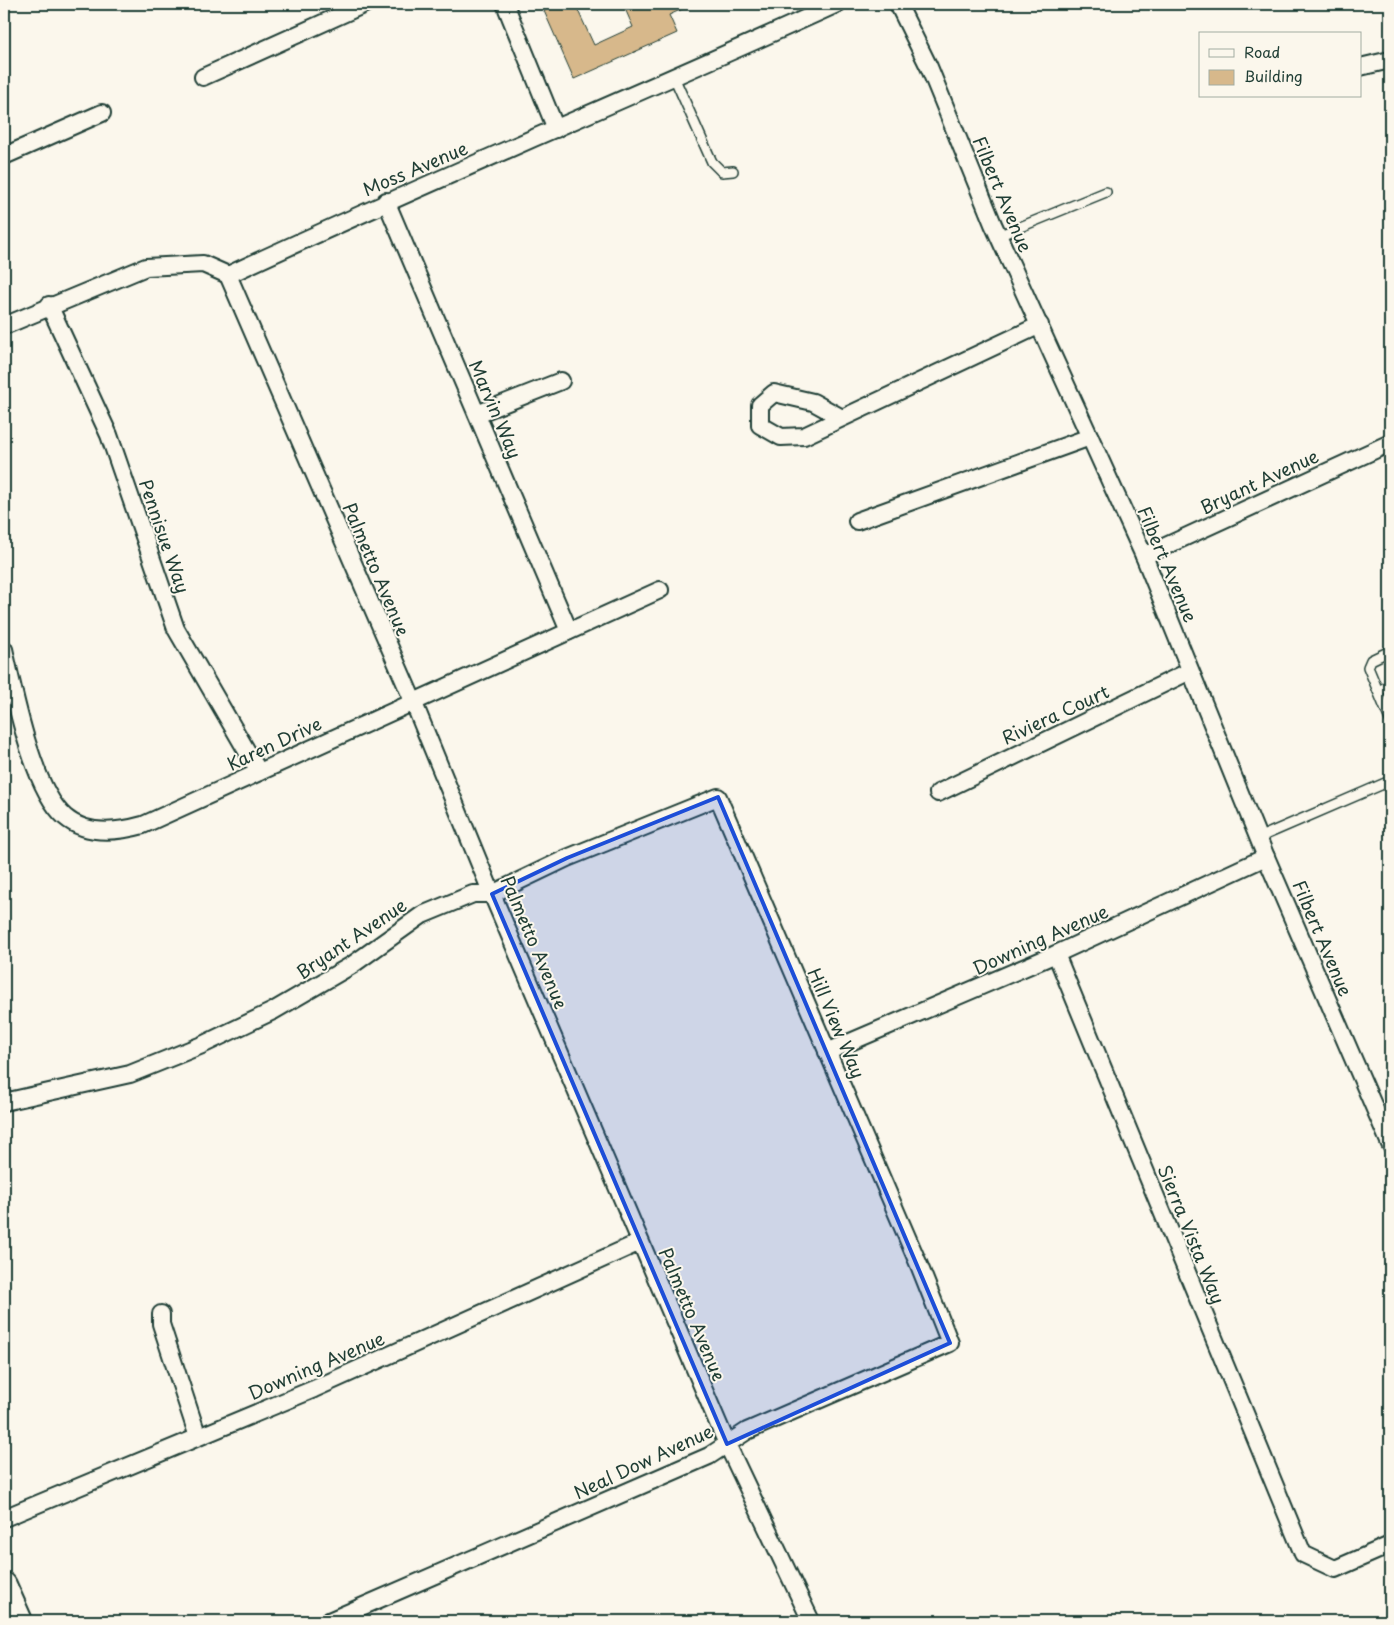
<svg xmlns="http://www.w3.org/2000/svg" width="1394" height="1625" font-family="'Playpen Sans',sans-serif">
<style>
.building{fill:#d7b88b;stroke:#1f3d34}
.lines{fill:none;stroke-linecap:round;stroke-linejoin:round}
.lane-casing{stroke:#1f3d34;stroke-width:12}
.street-casing{stroke:#1f3d34;stroke-width:20}
.secondary-casing{stroke:#1f3d34;stroke-width:28}
.lane{stroke:#fbf7ec;stroke-width:9}
.street{stroke:#fbf7ec;stroke-width:16}
.secondary{stroke:#fbf7ec;stroke-width:24}
.marked{fill:#1d4ed8;fill-opacity:0.2;stroke:#1d4ed8;stroke-width:4;stroke-linejoin:round}
.labels{text-anchor:middle;dominant-baseline:central;stroke-width:4;stroke-linejoin:round;paint-order:stroke}
.street-label{font-size:18px;fill:#1f3d34;stroke:#fbf7ec}
</style>
<rect width="100%" height="100%" fill="#fbf7ec"/>
<filter id="ink" filterUnits="userSpaceOnUse"><feTurbulence type="fractalNoise" baseFrequency=".02" numOctaves="2"/><feDisplacementMap in="SourceGraphic" scale="10" xChannelSelector="R" yChannelSelector="G"/><feConvolveMatrix kernelMatrix="1 2 1 2 8 2 1 2 1" color-interpolation-filters="sRGB"/></filter>
<g filter="url(#ink)">
<!-- building -->
<path class="building" d="M560,4H575L594,45L633,27L623,4H694L669,15L677,33L574,79L544,11Z"/>
<g class="lines">
<!-- lane casing -->
<g class="lane-casing">
<g id="lane">
<path d="M674,77L712,162L722,172L733,171"/>
<path d="M998,236L1106,192"/>
<path d="M1390,651L1371,660L1368,667L1390,720"/>
<path d="M1378,691L1390,685"/>
<path d="M1258,838L1390,781"/>
</g>
</g>
<!-- street casing -->
<g class="street-casing">
<g id="street">
<path d="M505,4L556,129"/>
<path d="M898,4L929,67L993,224L1144,556L1266,857L1390,1144"/>
<path d="M1360,67L1390,60"/>
<path d="M203,77L365,4"/>
<path d="M4,156L102,113"/>
<path d="M386,201L569,631"/>
<path d="M228,275L413,701L492,894L727,1444L811,1621"/>
<path d="M49,305L109,435L176,629L259,772"/>
<path d="M4,326L146,267L203,264L228,275C429,181 635,96 837,4"/>
<path d="M477,414L561,381"/>
<path d="M842,418L813,402L774,393L760,405V425L781,437L804,436L1040,325"/>
<path d="M857,521L1090,437"/>
<path d="M1144,556L1390,443"/>
<path d="M4,649C14,693 32,788 65,817C87,836 118,832 143,825L660,590"/>
<path d="M938,793L1190,671"/>
<path d="M1056,954L1303,1554L1335,1569L1390,1545"/>
<path d="M827,1052L1056,954L1266,857"/>
<path d="M4,1102L130,1074L202,1045L273,1011L352,965L422,915L473,894H492L567,858L718,797L919,1265L950,1343L747,1431L709,1456L329,1621"/>
<path d="M161,1314V1324L198,1437"/>
<path d="M4,1518L314,1389L640,1242"/>
</g>
</g>
<!-- secondary casing -->
<g class="secondary-casing">
<path id="secondary" d="M4,1585L20,1621"/>
</g>
<!-- lane -->
<use href="#lane" class="lane"/>
<!-- street -->
<use href="#street" class="street"/>
<!-- secondary -->
<use href="#secondary" class="secondary"/>
</g>
</g>
<!-- marked area -->
<path class="marked" d="M718,797L950,1343L727,1444L492,894L567,858Z"/>
<g class="labels">
<!-- street labels -->
<g class="street-label">
<text transform="translate(415 168) rotate(-23)">Moss Avenue</text>
<text transform="translate(1003 194) rotate(67)">Filbert Avenue</text>
<text transform="translate(496 409) rotate(67)">Marvin Way</text>
<text transform="translate(1259 481) rotate(-25)">Bryant Avenue</text>
<text transform="translate(165 536) rotate(71)">Pennisue Way</text>
<text transform="translate(1168 564) rotate(67)">Filbert Avenue</text>
<text transform="translate(377 569) rotate(67)">Palmetto Avenue</text>
<text transform="translate(1055 714) rotate(-25)">Riviera Court</text>
<text transform="translate(274 743) rotate(-25)">Karen Drive</text>
<text transform="translate(351 938) rotate(-34)">Bryant Avenue</text>
<text transform="translate(1323 938) rotate(67)">Filbert Avenue</text>
<text transform="translate(1040 939) rotate(-24)">Downing Avenue</text>
<text transform="translate(535 942) rotate(67)">Palmetto Avenue</text>
<text transform="translate(837 1023) rotate(67)">Hill View Way</text>
<text transform="translate(1192 1234) rotate(68)">Sierra Vista Way</text>
<text transform="translate(693 1314) rotate(67)">Palmetto Avenue</text>
<text transform="translate(316 1365) rotate(-23)">Downing Avenue</text>
<text transform="translate(643 1461) rotate(-25)">Neal Dow Avenue</text>
</g>
</g>
<!-- margin -->
<rect width="1394" height="1625" fill="none" stroke="#fbf7ec" stroke-width="20"/>
<rect x="10" y="10" width="1374" height="1605" fill="none" stroke="#1f3d34" stroke-width="2" filter="url(#ink)"/>
<!-- legend -->
<rect x="1199" y="32" width="162" height="65" fill="#fbf7ec" stroke="#a3ada2"/>
<rect x="1209" y="49" width="25" height="8" fill="#fbf7ec" stroke="#a3ada2"/>
<text x="1244" y="58" font-size="15" fill="#1f3d34">Road</text>
<rect x="1209" y="70" width="25" height="15" fill="#d7b88b" stroke="#a3ada2"/>
<text x="1244" y="82" font-size="15" fill="#1f3d34">Building</text>
</svg>
